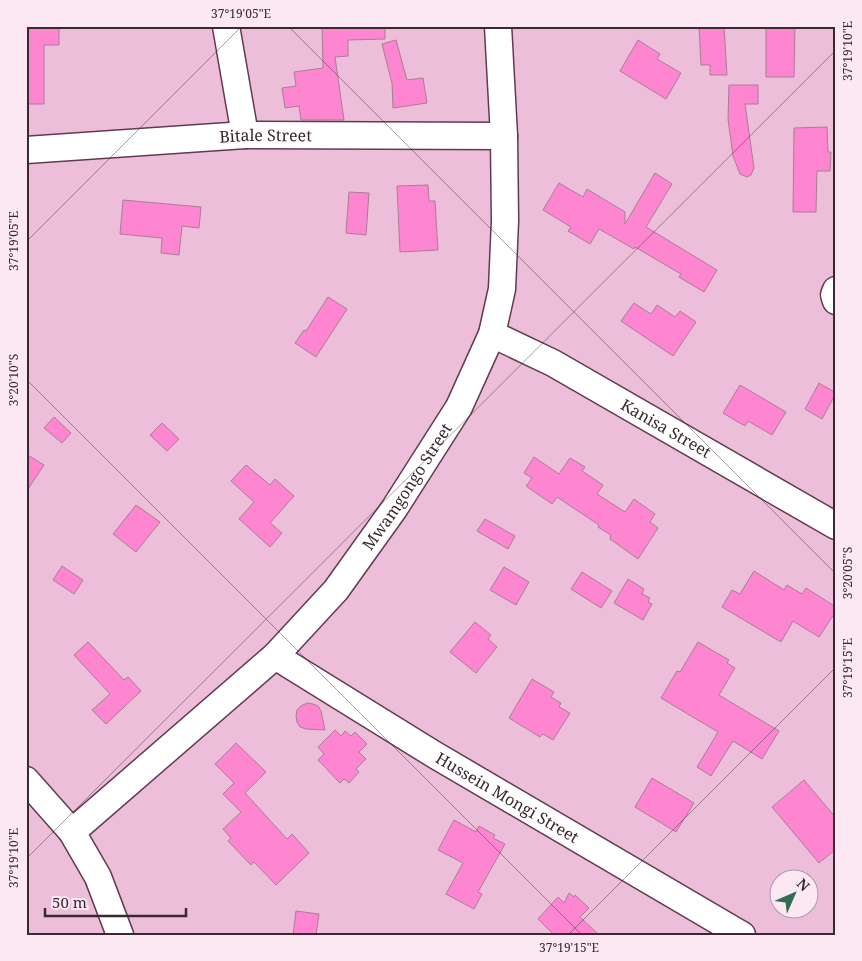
<svg xmlns="http://www.w3.org/2000/svg" width="862" height="961" font-family="'Noto Serif',serif">
<style>
.building{fill:#fe85d0;stroke:#a97d96}
.lines{fill:none;stroke-linecap:round;stroke-linejoin:round}
.minor-casing{stroke:#623b52;stroke-width:29}
.minor{stroke:#fff;stroke-width:26}
.ticks{fill:none;stroke:#3a2832;stroke-width:1;stroke-opacity:0.45}
.labels{text-anchor:middle;dominant-baseline:central;stroke-width:4.5;stroke-linejoin:round;paint-order:stroke}
.street-label{font-size:16px;fill:#3a2832;stroke:#fce8f3}
.neatline{fill:none;stroke:#3a2832;stroke-width:2}
.ticks-label{font-size:12px;text-anchor:middle;fill:#3a2832}
</style>
<rect width="100%" height="100%" fill="#edbed9"/>
<!-- building -->
<g class="building">
<path d="M26,26H59V45H44V104H26Z"/>
<path d="M322,26H385V39L348,40V56L335,57L344,120H301L299,106L285,108L282,88L296,86L294,72L323,68Z"/>
<path d="M699,26H724L727,75H710V65H701Z"/>
<path d="M766,26H795L794,77H766Z"/>
<path d="M396,40L407,80L423,78L427,103L393,108L392,83L382,44Z"/>
<path d="M638,40L660,54L657,59L681,73L666,99L620,71Z"/>
<path d="M729,85H758V104H745L754,168L751,175L747,177L740,174L733,156L728,119Z"/>
<path d="M827,127L828,152H831L830,171H817L816,212H793L794,128Z"/>
<path d="M655,173L672,184L646,227L717,270L704,292L679,277L681,274L635,247L634,249L599,229L590,244L568,231L571,227L543,210L559,183L583,197L587,189L625,212V224Z"/>
<path d="M428,185L429,201H435L438,250L400,252L397,186Z"/>
<path d="M349,192L369,193L366,235L346,233Z"/>
<path d="M123,200L201,207L199,228L182,226L179,255L161,253L162,238L120,234Z"/>
<path d="M328,297L347,309L316,357L295,343L304,330L306,331Z"/>
<path d="M634,303L651,314L657,305L675,317L680,311L696,322L673,356L621,321Z"/>
<path d="M819,383L836,393L822,419L805,409Z"/>
<path d="M740,385L786,412L772,435L748,421L745,426L723,413Z"/>
<path d="M54,417L71,433L62,443L44,428Z"/>
<path d="M162,423L179,439L167,451L150,435Z"/>
<path d="M26,454L44,465L26,492Z"/>
<path d="M534,457L559,474L570,458L585,467L582,471L603,485L597,494L625,512L634,499L655,514L650,522L658,528L638,559L610,539L611,535L598,527L599,525L557,497L552,504L526,486L532,478L524,473Z"/>
<path d="M246,465L270,485L275,479L294,496L270,523L282,533L270,547L239,519L254,502L231,481Z"/>
<path d="M136,505L160,522L136,552L113,534Z"/>
<path d="M485,519L515,536L508,549L477,531Z"/>
<path d="M62,566L83,580L74,594L53,580Z"/>
<path d="M504,567L529,582L516,605L490,590Z"/>
<path d="M754,571L784,590L787,585L802,594L806,588L836,607V611L819,637L793,621L781,642L722,607L732,590L740,594Z"/>
<path d="M582,572L612,591L601,608L571,589Z"/>
<path d="M628,579L644,589L642,594L650,598L648,602L652,604L643,620L614,603Z"/>
<path d="M475,622L491,635L488,639L497,647L476,673L450,652Z"/>
<path d="M88,642L124,680L128,677L141,691L106,724L92,710L110,694L74,655Z"/>
<path d="M698,642L729,660L727,663L735,668L719,695L779,731L762,759L733,741L711,776L697,767L718,732L661,698L677,671L680,672Z"/>
<path d="M532,679L554,692L551,697L561,703L559,707L570,713L553,740L543,734L540,737L509,718Z"/>
<path d="M307,703L313,704L318,706L321,711L325,730L306,729L300,727L297,722L296,716L297,710L301,706Z"/>
<path d="M335,730L341,736L345,731L351,736L355,732L367,744L359,752L366,759L356,769L359,772L349,783L344,779L340,783L318,760L324,754L318,747Z"/>
<path d="M236,743L266,772L245,793L287,839L292,834L309,853L276,885L254,862L251,865L228,841L231,838L223,829L241,812L223,794L234,783L215,764Z"/>
<path d="M652,778L694,803L676,832L635,807Z"/>
<path d="M804,780L836,818V849L819,863L772,807Z"/>
<path d="M454,820L476,832L479,826L495,835L493,838L505,844L478,892L482,894L474,909L446,894L463,863L438,850Z"/>
<path d="M569,893L574,897L575,895L589,908L580,917L599,935H554L538,919L558,897L564,903Z"/>
<path d="M296,911L319,914L316,935H293Z"/>
</g>
<g class="lines">
<!-- minor casing -->
<g class="minor-casing">
<g id="minor">
<path d="M226,26L245,135"/>
<path id="s1" d="M26,150L245,135L504,136"/>
<path d="M836,290L834,295L836,301"/>
<path id="s2" d="M492,334L553,363L836,526"/>
<path id="s3" d="M275,656L435,755L742,935"/>
<path d="M26,780L72,832L98,877L120,935"/>
<path id="s4" d="M72,832L275,656L336,590L394,509L459,407L492,334L502,289L505,221L504,136L498,26"/>
</g>
</g>
<!-- minor -->
<use href="#minor" class="minor"/>
</g>
<!-- ticks -->
<path class="ticks" d="M288,26L836,574M26,242L242,26M26,379L582,935M26,859L836,50M568,935L836,667"/>
<g class="labels">
<!-- street labels -->
<g class="street-label">
<text stroke="none"><textPath href="#s1" startOffset="240">Bitale Street</textPath></text>
<text stroke="none"><textPath href="#s2" startOffset="198">Kanisa Street</textPath></text>
<text stroke="none"><textPath href="#s4" startOffset="484">Mwamgongo Street</textPath></text>
<text stroke="none"><textPath href="#s3" startOffset="272">Hussein Mongi Street</textPath></text>
</g>
</g>
<!-- border -->
<rect width="862" height="961" fill="none" stroke="#fce8f3" stroke-width="55"/>
<!-- north arrow -->
<g transform="translate(794 894) rotate(45)"><circle r="24" fill="#fce8f3" stroke="#ae9ba6"/>
<path d="M0-4L9 19L0 12L-9 19Z" fill="#336c54"/>
<text y="-8" font-size="14" font-weight="bold" text-anchor="middle" fill="#3a2832">N</text>
</g>
<!-- scale -->
<path d="M45 908v8h141v-8" fill="none" stroke="#3a2832" stroke-width="2.5"/>
<text x="52" y="908" font-size="15" fill="#3a2832" stroke="#fce8f3" stroke-width="4" paint-order="stroke">50 m</text>
<rect x="28" y="28" width="806" height="906" class="neatline"/>
<g class="ticks-label">
<text x="241" y="18">37°19'05"E</text>
<text transform="translate(848 51) rotate(-90)" y="4">37°19'10"E</text>
<text transform="translate(14 241) rotate(-90)" y="4">37°19'05"E</text>
<text transform="translate(14 380) rotate(-90)" y="4">3°20'10"S</text>
<text transform="translate(848 573) rotate(-90)" y="4">3°20'05"S</text>
<text transform="translate(848 668) rotate(-90)" y="4">37°19'15"E</text>
<text transform="translate(14 858) rotate(-90)" y="4">37°19'10"E</text>
<text x="569" y="952">37°19'15"E</text>
</g>
</svg>
